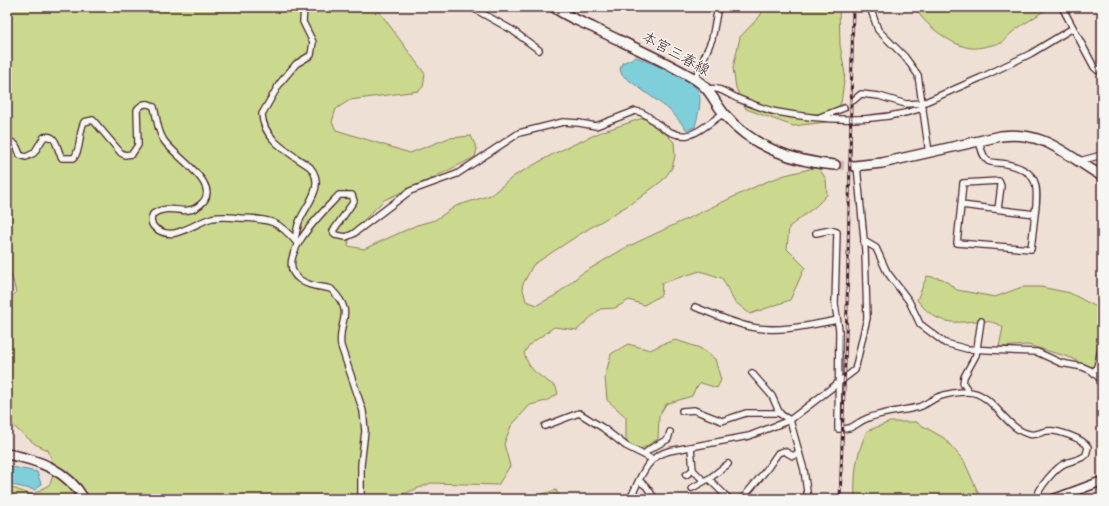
<svg xmlns="http://www.w3.org/2000/svg" width="1109" height="506" font-family="'Gochi Hand','Klee One',sans-serif">
<style>
.green{fill:#cad98d;stroke:#8a7c5c}
.water{fill:#7fcfdb;stroke:#6a8995}
.lines{fill:none;stroke-linecap:round;stroke-linejoin:round}
.street-tunnel{stroke:#cdb9b2;stroke-width:5.5;stroke-dasharray:5.5 3;stroke-linecap:butt}
.primary-tunnel{stroke:#cdb9b2;stroke-width:9;stroke-dasharray:9 4.5;stroke-linecap:butt}
.street-casing{stroke:#4a1f2b;stroke-width:8}
.secondary-casing{stroke:#4a1f2b;stroke-width:11}
.primary-casing{stroke:#4a1f2b;stroke-width:12}
.street{stroke:#f6f6f2;stroke-width:5.5}
.secondary{stroke:#f6f6f2;stroke-width:8}
.primary{stroke:#f6f6f2;stroke-width:9}
.rail-casing{stroke:#4a1f2b;stroke-width:3}
.rail{stroke:#f6f6f2;stroke-width:1.5;stroke-dasharray:4.5;stroke-linecap:butt}
.labels{text-anchor:middle;dominant-baseline:central;stroke-width:3;stroke-linejoin:round;paint-order:stroke}
.street-label{font-size:15px;fill:#4a1f2b;stroke:#f6f6f2}
</style>
<rect width="100%" height="100%" fill="#eee0d4"/>
<filter id="ink" filterUnits="userSpaceOnUse"><feTurbulence type="fractalNoise" baseFrequency=".025" numOctaves="2"/><feDisplacementMap in="SourceGraphic" scale="8" xChannelSelector="R" yChannelSelector="G"/><feConvolveMatrix kernelMatrix="1 2 1 2 8 2 1 2 1" color-interpolation-filters="sRGB"/></filter>
<g filter="url(#ink)">
<!-- green -->
<g class="green">
<path d="M7,7H376L425,74L423,87L418,91L350,100L336,109L332,122L336,130L410,153L449,138L471,136L477,149L475,157L435,177L384,200L350,234L348,246L364,249L417,225L435,220L456,206L491,195L514,176L553,154L601,132L643,118L661,129L674,142L675,156L672,168L663,180L637,200L580,234L533,265L522,286L526,301L537,305L556,295L581,274L625,248L763,183L785,175L818,167L826,179L827,195L816,206L789,227L787,249L805,267L790,300L750,314L734,301L722,278L700,271L662,283L661,295L644,305L629,300L615,308L600,309L577,330L554,327L529,345L524,353C529,372 541,376 556,387L558,394L546,401L530,405L511,426L504,444L510,466L498,485L431,483L401,495L402,499H7V486L32,495L50,484L55,469L48,450L35,444L7,421V300L16,293L13,280L7,266Z"/>
<path d="M765,7H839L840,45L845,74L841,103L827,122L793,126L746,109L736,88L733,68L740,37L760,16Z"/>
<path d="M915,7H1045V10C1031,21 1013,28 1002,43C993,44 981,49 971,48C952,46 923,24 915,7Z"/>
<path d="M927,276L943,279L957,290L995,297L1022,287H1041L1070,293L1102,310V368L1085,366L1072,358L1028,345L999,347L1003,327C974,309 949,341 917,300Z"/>
<path d="M676,340L700,348L715,359L721,380L717,388L701,383L695,389L692,396L666,404L659,416L658,439L641,449L633,446L626,441V417L607,400L605,377L611,354L628,344L650,350L663,344Z"/>
<path d="M890,422H916L944,438L964,461L981,499H855C854,472 856,455 867,431Z"/>
<path d="M556,490L560,499H526Z"/>
</g>
<!-- water -->
<g class="water">
<path d="M636,57C650,63 692,78 698,91C703,100 697,118 695,127L687,130L671,111L622,75L620,69L622,63Z"/>
<path d="M7,466L37,472L41,484L36,490L7,484Z"/>
</g>
<g class="lines">
<!-- street-tunnel -->
<path class="street-tunnel" d="M844,108L854,100"/>
<!-- primary-tunnel -->
<path class="primary-tunnel" d="M835,165L854,166"/>
<!-- street casing -->
<g class="street-casing">
<g id="street">
<path d="M471,7L512,30L539,50"/>
<path d="M870,7L878,30L905,57L918,75L929,153"/>
<path d="M1062,7L1094,67L1097,70L1102,68"/>
<path d="M695,79L712,39L718,7"/>
<path d="M708,89C719,86 729,95 739,99C749,103 767,110 777,112C824,121 877,123 923,108"/>
<path d="M854,100L861,94L879,96L906,104L923,103L980,78L1030,54L1073,28"/>
<path d="M820,117L844,108"/>
<path d="M979,141C981,148 982,156 988,161C994,164 1000,162 1006,164C1038,170 1039,185 1035,214L961,205L957,243L1031,249L1035,214"/>
<path d="M7,142C16,141 17,147 20,155L26,157L34,153L44,137C58,134 56,149 62,158H74C82,147 78,134 84,122L93,120L121,153L125,155L132,154L138,145L137,110C142,103 148,102 154,107C157,118 157,129 163,139C173,157 229,187 197,207C184,216 168,203 153,214C145,228 165,235 175,233C188,230 199,222 212,218C221,216 231,217 240,218C270,219 278,220 298,244"/>
<path d="M1079,161L1102,155"/>
<path d="M961,205L963,183L999,181L1001,186L998,209"/>
<path d="M816,233L831,230L837,232L835,304L839,330L838,429C854,430 855,423 868,418C884,412 902,411 919,407C925,405 931,400 938,397C946,394 959,392 968,392C993,392 1005,429 1029,434C1037,436 1040,432 1047,431C1056,429 1084,439 1088,447L1086,455C1080,460 1073,460 1066,463C1057,466 1036,490 1037,499"/>
<path d="M295,240C296,234 297,227 299,222C307,203 326,186 310,167C290,153 263,140 262,114L280,83L296,64L311,55L313,42L303,22L304,7"/>
<path d="M864,241L876,248L887,272L909,301L920,324L945,343L967,349L1037,352L1061,363L1083,367L1092,371L1102,381"/>
<path d="M695,307C713,314 732,323 751,327C777,333 811,325 837,320"/>
<path d="M752,373L772,396L780,414L790,420L804,470L808,499"/>
<path d="M1094,373C1100,364 1099,354 1102,343"/>
<path d="M969,392L963,383L964,377L976,355L981,321"/>
<path d="M682,411L694,410L722,421L746,413H780"/>
<path d="M545,426L579,413L603,428L626,446L652,459"/>
<path d="M691,447L693,470L704,481"/>
<path d="M644,454L650,449L668,439L670,432"/>
<path d="M686,475L693,470"/>
<path d="M709,479L729,499"/>
<path d="M639,481L646,486L655,499"/>
<path d="M692,488L710,478L728,464"/>
<path d="M361,499V465L365,431L363,411L341,346C337,320 357,315 331,289C320,286 309,287 299,279C272,259 325,210 339,195H352L354,201L333,231L335,235L346,237L353,234L410,191L457,174L519,133L563,122L579,123L596,126L635,111C644,112 649,117 656,123C687,147 696,132 724,113"/>
<path d="M630,499C640,480 645,457 669,451L749,436L790,420L855,370L867,318L865,250L857,166"/>
<path d="M742,499L767,469L778,453L784,451L793,456L799,452"/>
</g>
</g>
<!-- secondary casing -->
<g class="secondary-casing">
<path id="secondary" d="M1054,499L1102,481"/>
</g>
<!-- primary casing -->
<g class="primary-casing">
<g id="primary">
<path d="M554,7C565,16 579,21 592,27C626,44 661,59 695,79C710,88 714,102 725,115C752,147 795,162 835,165"/>
<path d="M854,166L882,163L1001,136C1044,130 1067,156 1102,176"/>
<path d="M7,454C39,460 67,470 84,499"/>
</g>
</g>
<!-- street -->
<use href="#street" class="street"/>
<!-- secondary -->
<use href="#secondary" class="secondary"/>
<!-- primary -->
<use href="#primary" class="primary"/>
<!-- rail casing -->
<g class="rail-casing">
<path id="rail" d="M840,499L847,308L853,7"/>
</g>
<!-- rail -->
<use href="#rail" class="rail"/>
</g>
</g>
<g class="labels">
<!-- street labels -->
<g class="street-label">
<text transform="translate(675 55) rotate(29)">本宮三春線</text>
</g>
</g>
<!-- margin -->
<rect width="1109" height="506" fill="none" stroke="#f6f6f2" stroke-width="24"/>
<rect x="12" y="12" width="1085" height="482" fill="none" stroke="#4a1f2b" stroke-width="1.5" filter="url(#ink)"/>
</svg>
